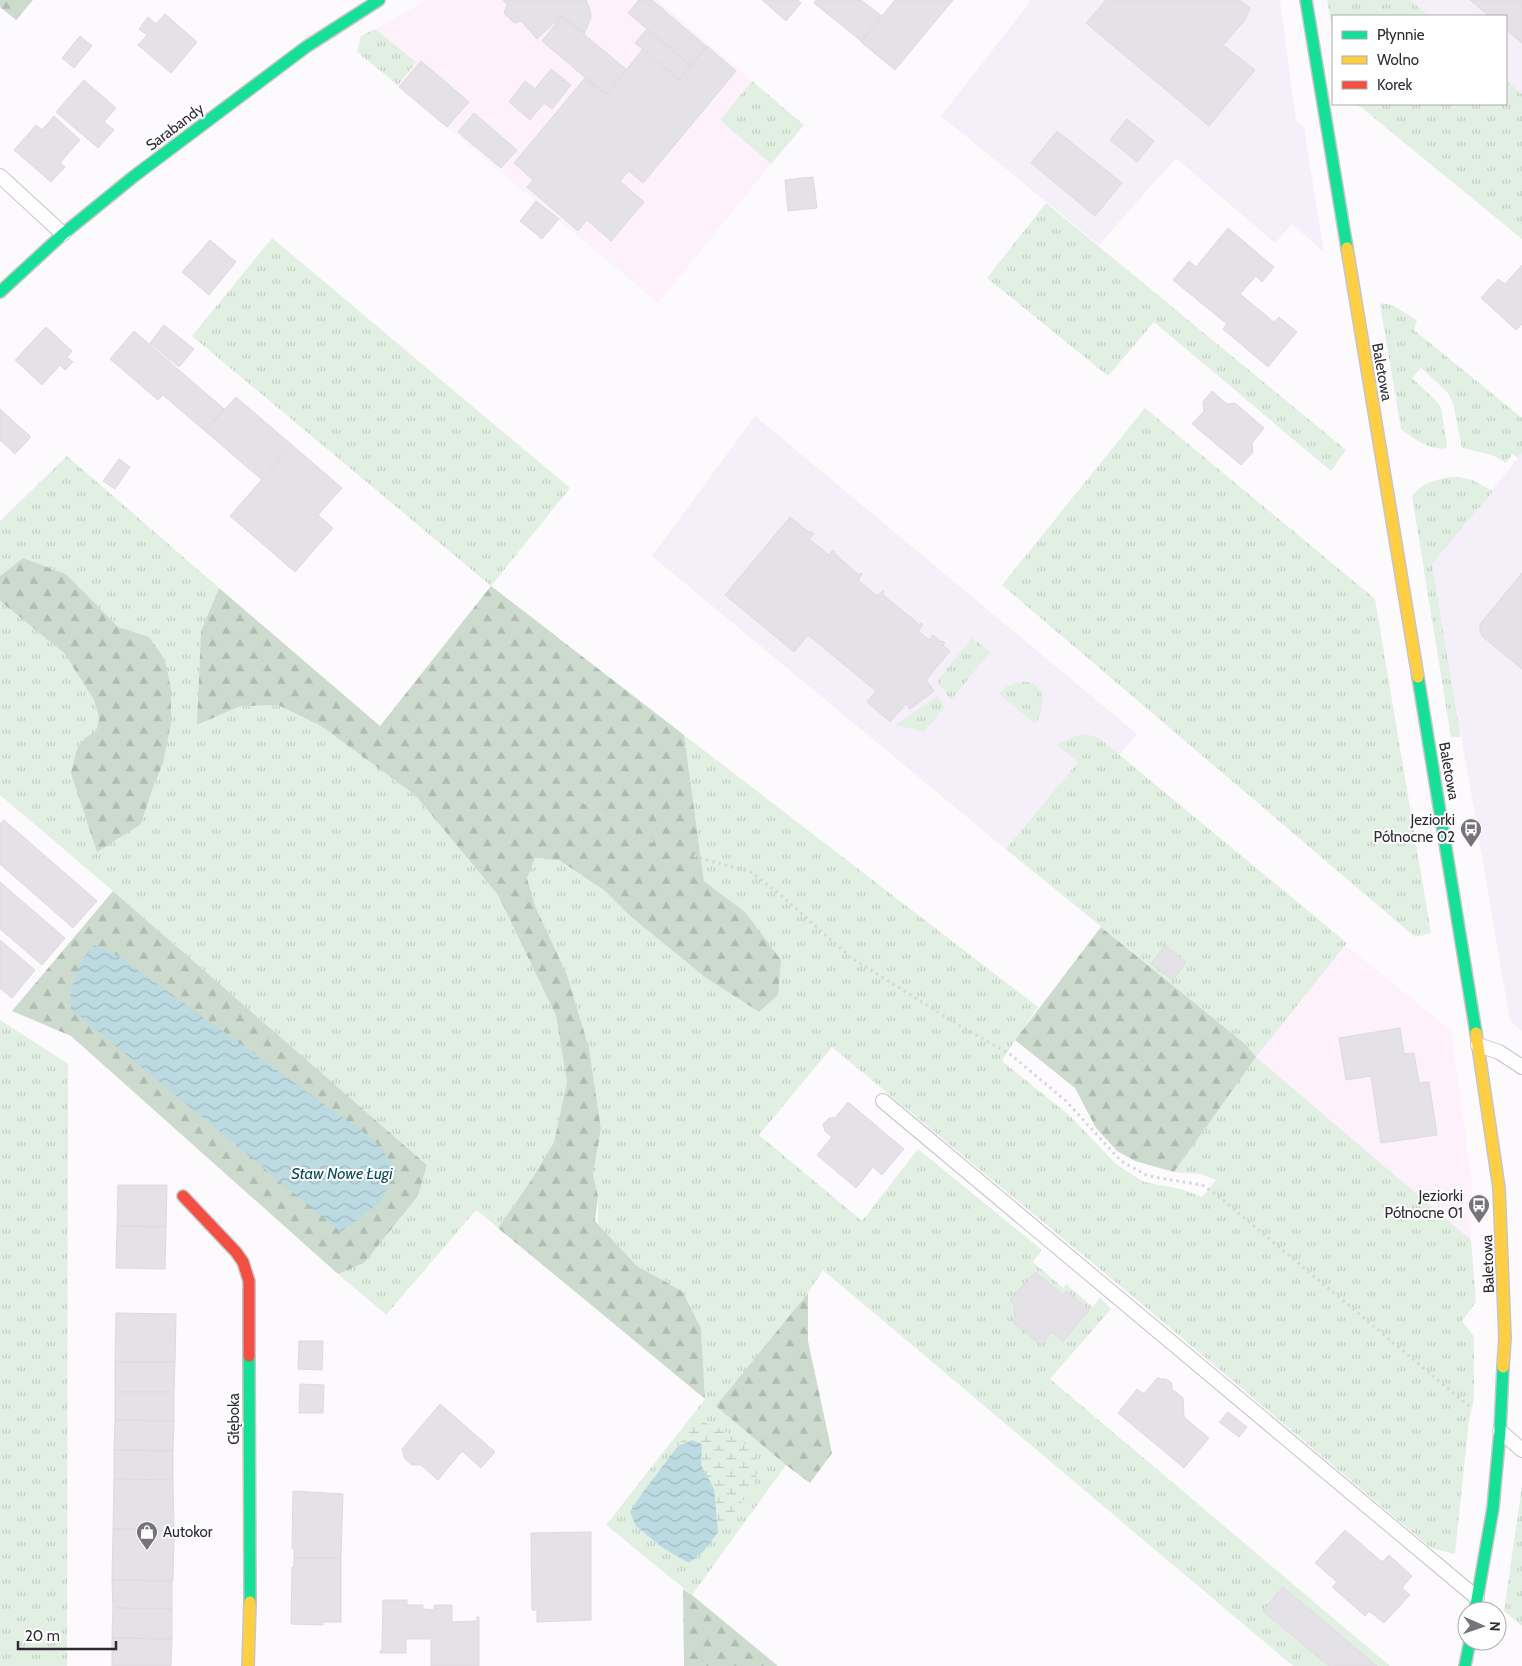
<svg xmlns="http://www.w3.org/2000/svg" width="1522" height="1666" font-family="Cabin,sans-serif">
<style>
.commercial{fill:#fdf1fb}
.built{fill:#f5effa}
.grass{fill:url(#grass-tufts)}
.forest{fill:url(#forest-firs)}
.wetland{fill:url(#wetland-marsh)}
.water{fill:url(#water-waves)}
.building{fill:#e4e1e7;stroke:#dedae0}
.lines{fill:none;stroke-linecap:round;stroke-linejoin:round}
.lane-casing{stroke:#c7c4c9;stroke-width:16}
.fast-casing{stroke:#c7c4c9;stroke-width:14}
.slow-casing{stroke:#c7c4c9;stroke-width:14}
.jam-casing{stroke:#c7c4c9;stroke-width:14}
.path{stroke:#d7d6d8;stroke-width:3;stroke-dasharray:2.5 4;stroke-linecap:butt}
.lane{stroke:#fffeff;stroke-width:14}
.fast{stroke:#16e098;stroke-width:11}
.slow{stroke:#ffcf43;stroke-width:11}
.jam{stroke:#f24e42;stroke-width:11}
.labels{text-anchor:middle;dominant-baseline:central;stroke-width:4;stroke-linejoin:round;paint-order:stroke}
.street-label{font-size:15px;fill:#2f2a33;stroke:#fff}
.poi-label{font-size:15px;fill:#2f2a33;stroke:#fff;text-anchor:end}
.water-label{font-size:16px;font-style:italic;fill:#0c4c57;stroke:#fff}
</style>
<defs>
<pattern id="grass-tufts" width="24" height="20" patternUnits="userSpaceOnUse" patternTransform="scale(1.25)"><rect width="24" height="20" fill="#e2f0e3"/><path d="M3 7l-1-3M5 7V3M7 7l1-3M15 17l-1-3M17 17v-4M19 17l1-3" fill="none" stroke="#c2cec3"/></pattern>
<pattern id="forest-firs" width="22" height="20" patternUnits="userSpaceOnUse" patternTransform="scale(1.25)"><rect width="22" height="20" fill="#ccdbce"/><path d="M5 1l3.5 6h-7zM16 11l3.5 6h-7z" fill="#b0bcb1"/></pattern>
<pattern id="wetland-marsh" width="20" height="14" patternUnits="userSpaceOnUse" patternTransform="scale(1.25)"><rect width="20" height="14" fill="#e2f0e3"/><path d="M1 5h8M5 5V1M11 12h8M15 12V8" fill="none" stroke="#c2cec3"/></pattern>
<pattern id="water-waves" width="16" height="10" patternUnits="userSpaceOnUse" patternTransform="scale(1.25)"><rect width="16" height="10" fill="#bcdae2"/><path d="M0 5q4-4 8 0t8 0" fill="none" stroke="#a2bbc2"/></pattern>
</defs>
<rect width="100%" height="100%" fill="#fcfafd"/>
<!-- commercial -->
<g class="commercial">
<path d="M427,0H657L752,81L720,120L771,164L658,303L399,87L398,85L415,62L375,29Z"/>
<path d="M1346,945L1451,1031L1472,1183L1471,1240L1256,1057Z"/>
</g>
<!-- built -->
<g class="built">
<path d="M1028,0H1280L1296,121L1304,128L1324,252L1292,224L1275,243L1176,158L1099,245L941,116L1030,2Z"/>
<path d="M1410,0H1522V94L1506,80V16H1429Z"/>
<path d="M755,416L1137,734L1027,867L652,556Z"/>
<path d="M1522,453V1031L1510,1021L1432,564Z"/>
</g>
<!-- grass -->
<g class="grass">
<path d="M1327,0H1410L1429,16H1333V34Z"/>
<path d="M375,29L416,62L398,85L357,52L361,36Z"/>
<path d="M1506,80L1522,94V239L1357,104H1506Z"/>
<path d="M752,81L804,125L771,164L720,120Z"/>
<path d="M1046,203L1346,450L1331,471L1154,322L1108,376L987,278Z"/>
<path d="M272,238L570,488L491,586L192,336Z"/>
<path d="M1382,303L1392,305L1417,320L1414,330L1522,418V453L1518,458L1512,454L1506,463L1492,455L1462,448L1453,403L1448,393L1421,368L1412,378L1437,402L1441,408L1447,444L1446,448C1432,452 1411,437 1401,429L1380,305Z"/>
<path d="M1145,408L1375,599L1431,933L1415,937L1002,585Z"/>
<path d="M67,456L219,588L201,631L198,725L241,706L278,705L321,726L415,795L498,895L556,1016L567,1082L554,1142L530,1182L498,1228L476,1210L386,1315L338,1274L364,1263L418,1196L427,1165L113,891L0,795V601L64,653L94,700L99,718L97,730L85,738L152,790L163,763L149,637L118,627L66,574L23,558L0,576V521Z"/>
<path d="M1458,477L1472,480L1493,491L1432,564L1461,737H1451L1412,496C1424,481 1440,478 1458,477Z"/>
<path d="M972,638L990,652L951,700L937,681Z"/>
<path d="M1022,682C1025,682 1031,682 1034,684C1047,691 1043,715 1035,724L999,694L1007,686Z"/>
<path d="M937,696L945,707L924,732L896,725Z"/>
<path d="M1086,734L1099,738L1347,943L1256,1057L1471,1240L1476,1302L1462,1321L1474,1336V1399L1469,1420L1455,1554L1431,1548L1124,1289L832,1047L759,1135L862,1221L918,1149L1042,1250L1033,1262L1063,1288L1066,1284L1093,1307L1100,1297L1111,1309L1050,1379L1390,1666H1293L823,1270L808,1293L717,1405L786,1465L692,1595L606,1525L705,1399L701,1328L682,1291L637,1266L598,1224V1196L593,1174L601,1129L589,1048L567,975L535,906L527,878L535,858L559,860L605,891L630,916L706,978L759,1012L778,995L745,912L704,881L684,735L1038,1007L1015,1040L1002,1061L1070,1116L1117,1165L1144,1182L1181,1189L1202,1197L1216,1180L1201,1174L1174,1172L1255,1057L1244,1043L1006,849L1078,762L1057,745L1071,737Z"/>
<path d="M0,1020L68,1064L67,1666H0Z"/>
<path d="M1522,1486V1626L1504,1611Z"/>
</g>
<!-- forest -->
<g class="forest">
<path d="M0,0H33L16,20L0,7Z"/>
<path d="M23,558L66,574L118,627L149,637L165,660L171,689V723L163,763L152,790L141,824L97,852L71,773L77,749L85,738L97,730L99,718L94,700L64,653L0,601V576Z"/>
<path d="M491,586L684,735L704,881L745,912L781,960L778,995L759,1012L706,978L630,916L605,891L559,860L535,858L527,878L535,906L567,975L589,1048L601,1129L593,1174L598,1196L595,1221L637,1266L682,1291L701,1328L705,1399L498,1228L530,1182L554,1142L567,1082L556,1016L498,895L415,795L321,726L278,705L241,706L197,725L201,631L219,588L380,726Z"/>
<path d="M113,891L427,1165L418,1196L364,1263L338,1274L71,1036L12,1011Z"/>
<path d="M1101,927L1244,1043L1256,1057L1174,1172L1135,1161L1117,1151L1096,1128L1075,1088L1015,1040Z"/>
<path d="M808,1293V1341L832,1453L810,1483L786,1465L716,1406Z"/>
<path d="M683,1589L692,1595L778,1666H684Z"/>
</g>
<!-- wetland -->
<path class="wetland" d="M696,1421C717,1424 735,1437 752,1449L758,1468L753,1488L718,1532L714,1489L701,1465L702,1444L692,1440L678,1446Z"/>
<!-- water -->
<g class="water">
<path d="M94,945L120,957L374,1140L397,1169L379,1203L341,1232L71,1009V988L81,964Z"/>
<path d="M692,1440L702,1444L701,1465L714,1489L718,1532L704,1551L689,1563L663,1548L636,1526L630,1512L643,1492L678,1446Z"/>
</g>
<!-- building -->
<g class="building">
<path d="M503,0H586L590,10L591,18L584,34L562,16L556,24L555,22L537,39L521,21L514,23L504,13L507,5Z"/>
<path d="M639,0H652L706,46L691,66L628,13Z"/>
<path d="M762,0H798L801,3L786,21Z"/>
<path d="M816,0H861L882,16L861,41L814,3Z"/>
<path d="M895,0H953L895,70L861,42Z"/>
<path d="M1106,0H1239L1250,8L1245,20L1223,45L1255,70L1209,126L1086,23Z"/>
<path d="M1470,0H1522V43L1506,30V16H1489Z"/>
<path d="M165,14L197,42L171,73L138,45L147,35L139,29L148,17L156,24Z"/>
<path d="M562,16L627,70L606,95L542,41Z"/>
<path d="M647,29L691,66L679,80L635,43Z"/>
<path d="M80,36L92,46L74,68L62,58Z"/>
<path d="M707,46L736,71L643,183L629,171L620,181L644,202L611,241L587,220L578,231L527,187L533,180L514,163L585,78L606,95L643,49L679,80Z"/>
<path d="M421,61L469,102L447,127L399,87Z"/>
<path d="M551,69L571,85L552,109L544,103L530,120L509,102L525,81L535,89Z"/>
<path d="M84,80L116,108L104,122L114,130L98,148L56,112Z"/>
<path d="M474,113L517,150L501,168L458,132Z"/>
<path d="M54,116L80,140L60,163L65,167L51,182L14,150L36,125L42,130Z"/>
<path d="M1127,119L1154,141L1137,162L1110,140Z"/>
<path d="M1057,131L1122,183L1095,216L1031,163Z"/>
<path d="M813,177L817,208L788,211L785,180Z"/>
<path d="M536,201L559,219L542,239L520,221Z"/>
<path d="M1228,228L1274,267L1262,282L1256,276L1240,294L1274,322L1279,317L1297,332L1268,367L1223,329L1227,324L1173,280L1189,261L1196,267Z"/>
<path d="M210,240L236,262L209,295L182,272Z"/>
<path d="M1522,265V324L1516,330L1481,298L1498,279L1505,284Z"/>
<path d="M164,325L194,349L179,367L150,343Z"/>
<path d="M46,327L72,351L67,357L73,362L65,370L60,365L42,385L15,360Z"/>
<path d="M134,331L224,409L205,431L163,395L158,400L110,359Z"/>
<path d="M1212,391L1227,404L1235,403L1264,428L1252,443L1253,452L1241,465L1192,424L1204,411L1203,402Z"/>
<path d="M236,397L292,445L262,480L205,431Z"/>
<path d="M0,409L31,437L15,454L0,440Z"/>
<path d="M292,445L342,488L318,515L333,528L295,572L230,516Z"/>
<path d="M119,459L130,467L115,489L103,481Z"/>
<path d="M790,517L810,533L811,531L814,534L809,539L829,555L833,550L835,551L834,553L859,575L861,573L862,574L858,580L877,596L883,591L884,592L882,594L920,625L921,623L923,625L918,631L929,640L933,635L942,642L943,641L945,643L943,645L950,651L926,680L934,691L910,709L906,704L890,722L867,702L876,691L808,635L794,652L725,595Z"/>
<path d="M1522,573V669L1482,636L1480,630V624Z"/>
<path d="M4,820L97,901L73,928L0,864V824Z"/>
<path d="M0,882L65,938L42,965L0,929Z"/>
<path d="M0,940L35,970L12,998L0,988Z"/>
<path d="M1165,946L1186,962L1173,980L1151,964Z"/>
<path d="M1400,1028L1404,1054L1414,1053L1419,1083L1429,1082L1437,1135L1381,1143L1371,1076L1346,1080L1339,1038Z"/>
<path d="M848,1102L904,1149L882,1175L873,1167L856,1188L817,1155L832,1137L825,1131L823,1124L829,1118H835Z"/>
<path d="M118,1185H167L166,1227L117,1226Z"/>
<path d="M117,1226L166,1227L165,1269L116,1268Z"/>
<path d="M1035,1272L1063,1295L1067,1291L1089,1310L1063,1341L1052,1332L1041,1345L1014,1323L1015,1322L1012,1320L1015,1316L1014,1305L1010,1301L1012,1298Z"/>
<path d="M116,1313L176,1314L175,1362H115Z"/>
<path d="M299,1341H323L322,1370L298,1369Z"/>
<path d="M115,1362H175L174,1392H115Z"/>
<path d="M1158,1377L1160,1379H1166L1172,1383V1389L1183,1398L1184,1417L1209,1438L1184,1468L1118,1413L1137,1389L1144,1394Z"/>
<path d="M300,1384L324,1385L323,1413H299Z"/>
<path d="M115,1392H174V1421L115,1420Z"/>
<path d="M440,1404L495,1452L481,1468L462,1451L438,1480L421,1465H412L405,1459L402,1449Z"/>
<path d="M1228,1412L1247,1427L1239,1437L1219,1422Z"/>
<path d="M115,1420L174,1421L173,1451L114,1450Z"/>
<path d="M114,1450L173,1451V1480L114,1479Z"/>
<path d="M114,1479L173,1480L174,1530L113,1529Z"/>
<path d="M293,1491L343,1494L341,1558H294V1549L292,1548Z"/>
<path d="M113,1529L174,1530L173,1581L112,1580Z"/>
<path d="M1345,1530L1382,1562L1389,1555L1412,1576L1402,1588L1410,1595L1384,1623L1369,1611L1365,1616L1332,1587L1337,1582L1315,1563Z"/>
<path d="M591,1532V1620L537,1622V1610H532L531,1533Z"/>
<path d="M294,1558H341V1622H323V1625L291,1624L292,1567H294Z"/>
<path d="M112,1580L172,1581V1609L113,1608Z"/>
<path d="M1283,1587L1377,1666H1329L1263,1611Z"/>
<path d="M383,1600H407V1605H423V1609L434,1610V1605H452V1622L477,1621V1617H479V1666H431V1639H406V1653H380V1651L382,1650Z"/>
<path d="M113,1608L172,1609V1639L112,1638Z"/>
<path d="M112,1638L172,1639L171,1666H112Z"/>
</g>
<g class="lines">
<!-- lane casing -->
<g class="lane-casing">
<g id="lane">
<path d="M0,176L63,234"/>
<path d="M1478,1045L1499,1052L1522,1067"/>
<path d="M883,1101L1477,1598"/>
<path d="M1500,1431L1522,1450"/>
</g>
</g>
<!-- fast casing -->
<g class="fast-casing">
<g id="fast">
<path d="M1306,0L1347,248"/>
<path d="M0,292L63,234L133,177L306,47L379,0"/>
<path d="M1418,677L1476,1033"/>
<path d="M249,1356L250,1602"/>
<path d="M1475,1611L1493,1508L1500,1431L1503,1367"/>
<path d="M1465,1666L1470,1641"/>
</g>
</g>
<!-- slow casing -->
<g class="slow-casing">
<g id="slow">
<path d="M1347,248L1418,677"/>
<path d="M1476,1033L1499,1188L1505,1338L1503,1367"/>
<path d="M248,1666L250,1602"/>
</g>
</g>
<!-- jam casing -->
<g class="jam-casing">
<path id="jam" d="M183,1196L236,1252L243,1262L249,1281V1356"/>
</g>
<!-- path -->
<path class="path" d="M550,771L594,811L645,839L710,861L751,872L782,896L850,957L962,1027L1010,1054L1066,1101L1121,1161L1148,1176L1202,1185L1217,1195L1470,1407"/>
<!-- lane -->
<use href="#lane" class="lane"/>
<!-- fast -->
<use href="#fast" class="fast"/>
<!-- slow -->
<use href="#slow" class="slow"/>
<!-- jam -->
<use href="#jam" class="jam"/>
</g>
<!-- icons -->
<defs>
<g id="bus-pin" transform="scale(1.125)"><path d="M0 17L-7.5 6A9.5 9.5 0 1 1 7.5 6Z" fill="#77737a" stroke="#fff"/><path d="M-5-6H5V4H4V6H2V4H-2V6H-4V4H-5ZM-3.5-4V0h7V-4ZM-3.5 1.2v1.5H-2V1.2ZM2 1.2v1.5H3.5V1.2Z" fill="#fff"/></g>
<g id="shop-pin" transform="scale(1.125)"><path d="M0 17L-7.5 6A9.5 9.5 0 1 1 7.5 6Z" fill="#77737a" stroke="#fff"/><path d="M-5-2.5h2.3a2.7 3.5 0 0 1 5.4 0H5L5.5 6h-11ZM-1.5-2.5h3a1.5 2.3 0 0 0-3 0Z" fill="#fff"/></g>
</defs>
<g fill-rule="evenodd">
<use href="#bus-pin" x="1471" y="829"/>
<use href="#bus-pin" x="1479" y="1205"/>
<use href="#shop-pin" x="147" y="1532"/>
</g>
<g class="labels">
<!-- street labels -->
<g class="street-label">
<text transform="translate(175 127) rotate(-37)">Sarabandy</text>
<text transform="translate(1382 372) rotate(80)">Baletowa</text>
<text transform="translate(1449 771) rotate(80)">Baletowa</text>
<text transform="translate(1488 1264) rotate(-92)">Baletowa</text>
<text transform="translate(234 1419) rotate(-90)">Głęboka</text>
</g>
<!-- poi labels -->
<g class="poi-label">
<text x="1455" y="820">Jeziorki<tspan x="1455" dy="17">Północne 02</tspan></text>
<text x="1463" y="1196">Jeziorki<tspan x="1463" dy="17">Północne 01</tspan></text>
<text x="163" y="1532" text-anchor="start">Autokor</text>
</g>
<!-- water labels -->
<g class="water-label">
<text x="342" y="1173">Staw Nowe Ługi</text>
</g>
</g>
<!-- legend -->
<rect x="1332" y="15" width="175" height="90" fill="#ffffff" stroke="#acaaad"/>
<rect x="1342" y="31" width="25" height="8" fill="#16e098" stroke="#acaaad"/>
<text x="1377" y="40" font-size="15" fill="#2f2a33">Płynnie</text>
<rect x="1342" y="56" width="25" height="8" fill="#ffcf43" stroke="#acaaad"/>
<text x="1377" y="65" font-size="15" fill="#2f2a33">Wolno</text>
<rect x="1342" y="81" width="25" height="8" fill="#f24e42" stroke="#acaaad"/>
<text x="1377" y="90" font-size="15" fill="#2f2a33">Korek</text>
<!-- north arrow -->
<g transform="translate(1482 1626) rotate(92)"><circle r="24" fill="#ffffff" stroke="#acaaad"/>
<path d="M0-4L9 19L0 12L-9 19Z" fill="#77737a"/>
<text y="-8" font-size="14" font-weight="bold" text-anchor="middle" fill="#2f2a33">N</text>
</g>
<!-- scale -->
<path d="M18 1641v8h98v-8" fill="none" stroke="#2f2a33" stroke-width="2.5"/>
<text x="25" y="1641" font-size="15" fill="#2f2a33" stroke="#ffffff" stroke-width="4" paint-order="stroke">20 m</text>
</svg>
